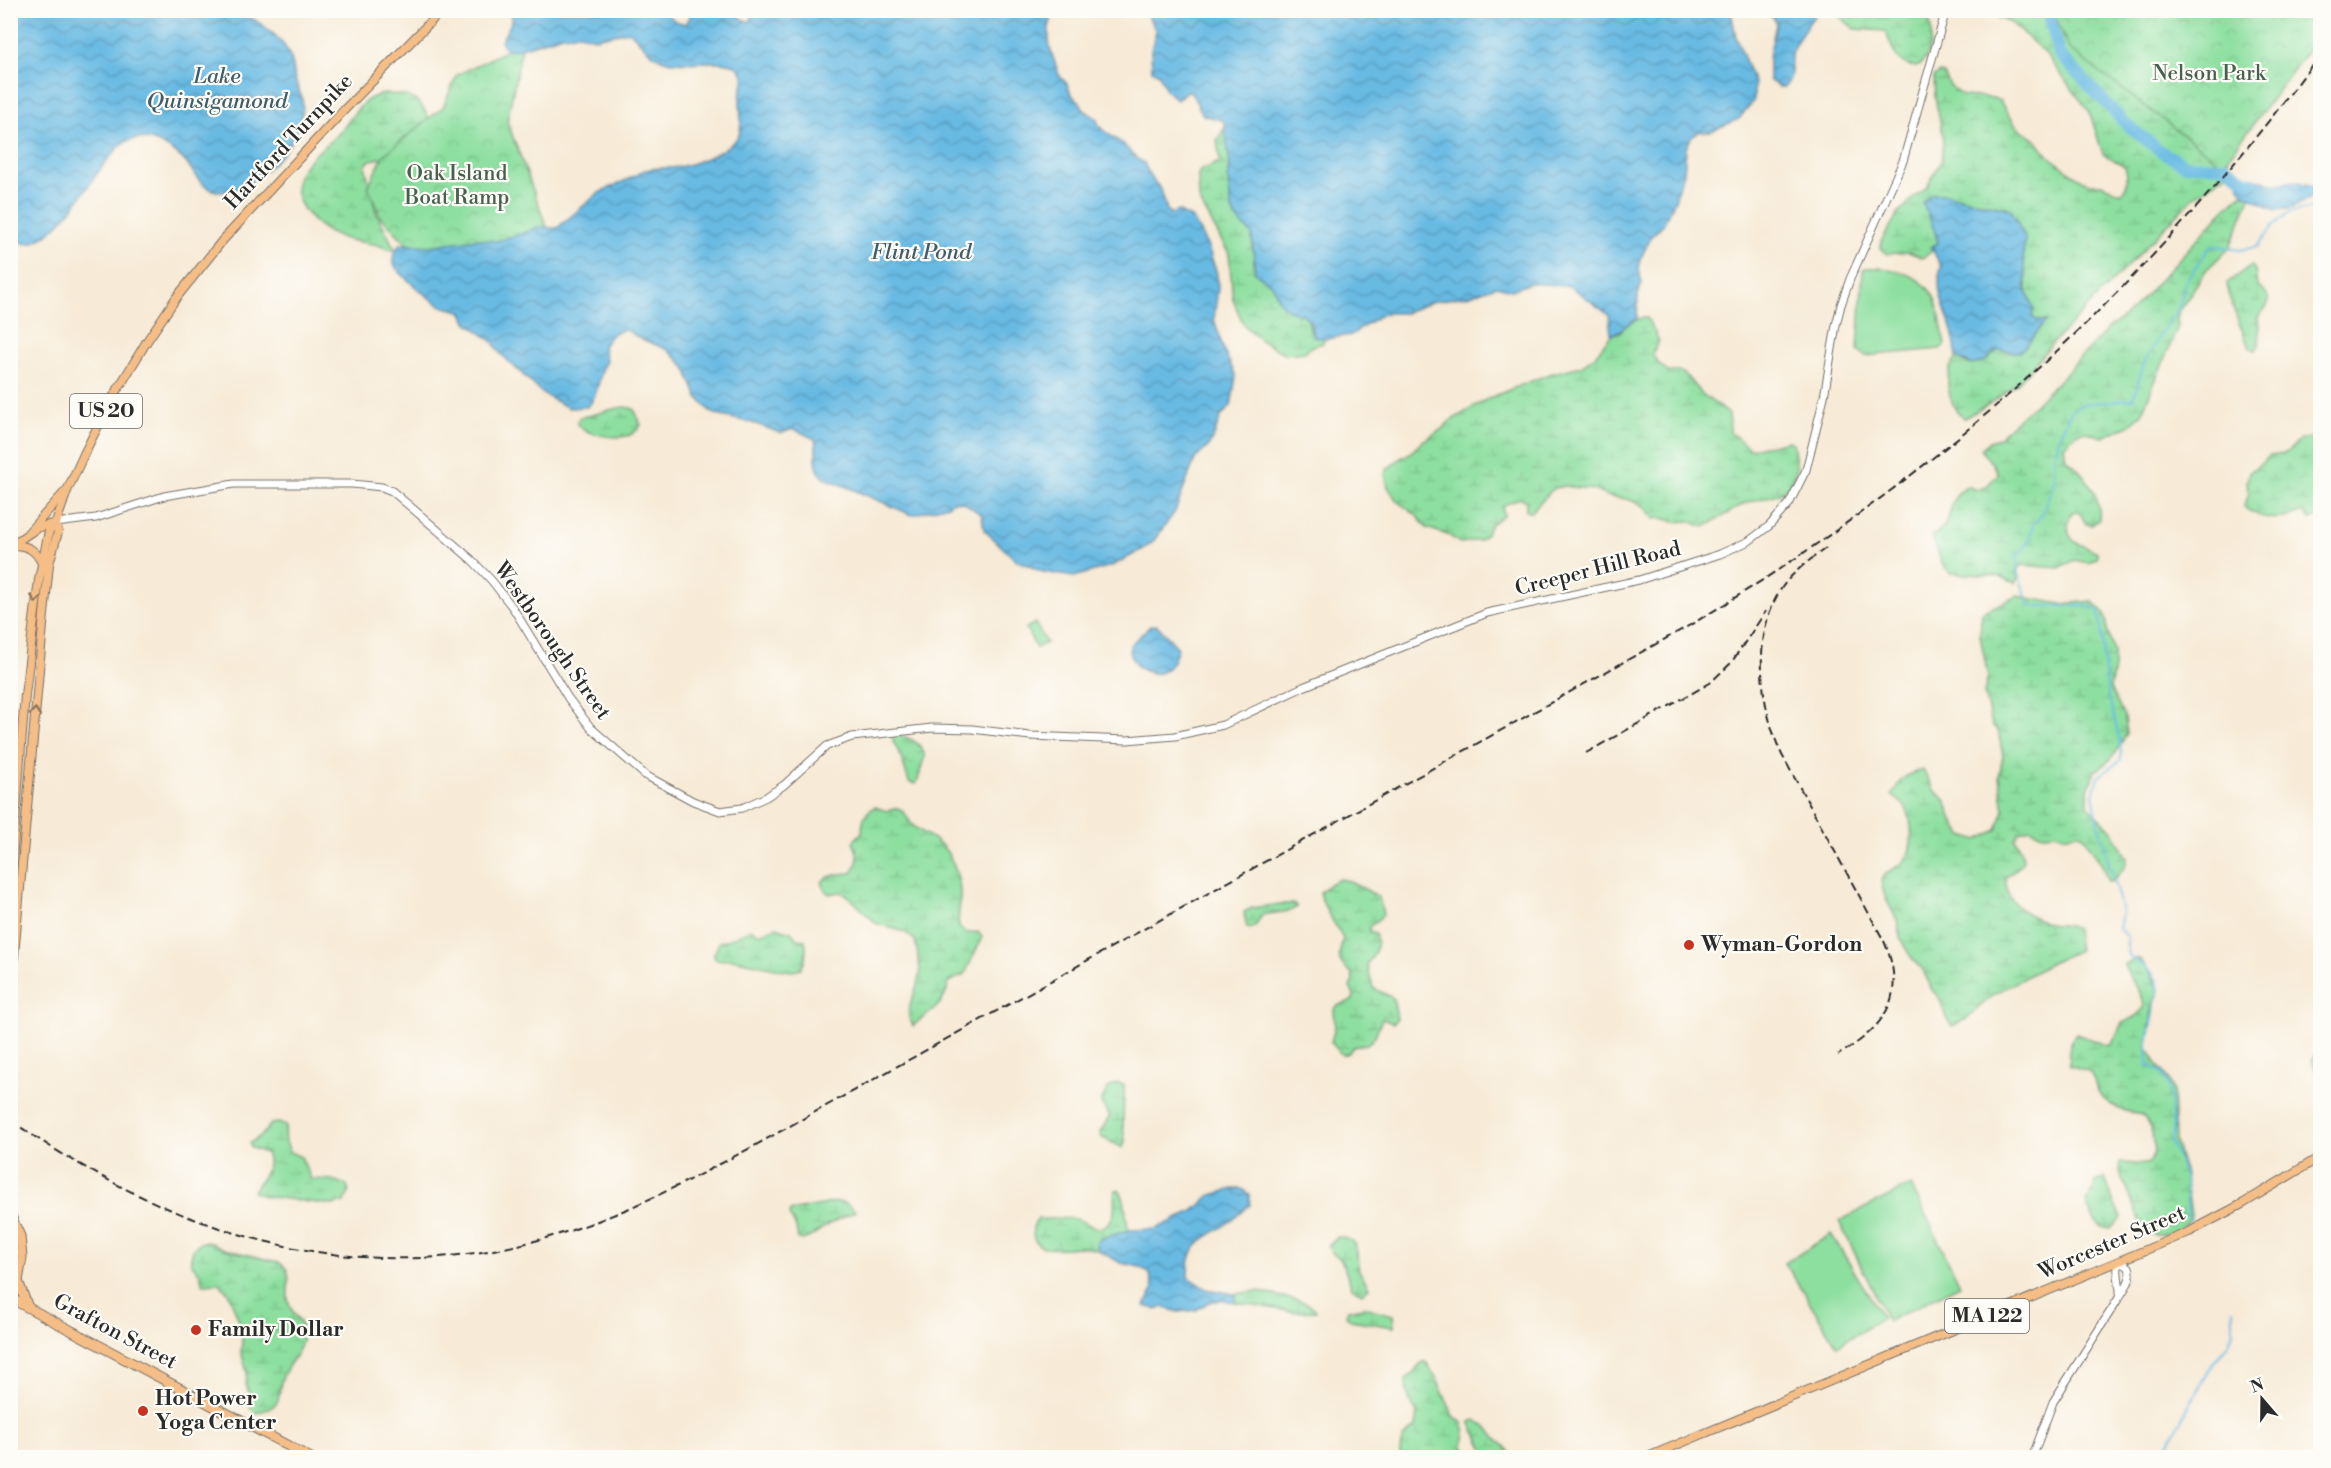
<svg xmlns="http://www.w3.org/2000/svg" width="2331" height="1468" font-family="'Libre Bodoni',serif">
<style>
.grass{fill:#8ddfa0;stroke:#5c8566;stroke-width:1.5}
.wetland{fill:url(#wetland-marsh);stroke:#5c8566;stroke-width:1.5}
.park{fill:url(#park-crowns);stroke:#5c8566;stroke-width:1.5}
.water{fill:url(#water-waves);stroke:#4a7287;stroke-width:1.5}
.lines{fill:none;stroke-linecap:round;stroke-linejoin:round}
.stream{stroke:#68bae3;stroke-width:2}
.river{stroke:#68bae3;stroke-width:12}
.tertiary-casing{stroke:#726e67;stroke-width:9}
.primary-casing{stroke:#726e67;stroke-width:10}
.trunk-casing{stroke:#726e67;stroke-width:11}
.tertiary{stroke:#fff;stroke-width:7}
.primary{stroke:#f6be87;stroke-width:8}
.trunk{stroke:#f6be87;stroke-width:9}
.rail{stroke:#2b2b2b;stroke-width:2;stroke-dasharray:9 4.5;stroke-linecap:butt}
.oneway{stroke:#907459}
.poi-dot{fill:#c8321e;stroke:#fdfcf7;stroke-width:2}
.labels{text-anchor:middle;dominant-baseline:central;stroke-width:4.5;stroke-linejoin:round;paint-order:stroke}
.shield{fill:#fdfcf7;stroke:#6a6a68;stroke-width:1.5}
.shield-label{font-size:20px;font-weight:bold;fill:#2b2b2b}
.park-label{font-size:21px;fill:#48614e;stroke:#fdfcf7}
.street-label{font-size:21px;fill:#2b2b2b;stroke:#fdfcf7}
.poi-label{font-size:21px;font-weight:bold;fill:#2b2b2b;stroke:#fdfcf7;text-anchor:start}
.water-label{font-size:22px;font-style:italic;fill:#405d6b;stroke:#fdfcf7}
</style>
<defs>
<pattern id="wetland-marsh" width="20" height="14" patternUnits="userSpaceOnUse" patternTransform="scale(1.5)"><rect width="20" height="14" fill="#8ddfa0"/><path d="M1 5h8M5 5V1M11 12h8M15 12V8" fill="none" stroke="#7ac08a"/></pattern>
<pattern id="park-crowns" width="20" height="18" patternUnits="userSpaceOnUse" patternTransform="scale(1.5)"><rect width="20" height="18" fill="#8ddfa0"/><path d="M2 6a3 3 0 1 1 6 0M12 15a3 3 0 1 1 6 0" fill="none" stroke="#7ac08a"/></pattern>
<pattern id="water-waves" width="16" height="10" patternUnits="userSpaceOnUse" patternTransform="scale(1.5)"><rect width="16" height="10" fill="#68bae3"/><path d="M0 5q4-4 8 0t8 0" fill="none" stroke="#5697b8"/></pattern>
</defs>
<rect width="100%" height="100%" fill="#fdfcf7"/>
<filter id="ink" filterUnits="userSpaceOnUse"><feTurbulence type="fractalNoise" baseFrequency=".0167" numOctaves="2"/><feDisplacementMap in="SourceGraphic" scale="12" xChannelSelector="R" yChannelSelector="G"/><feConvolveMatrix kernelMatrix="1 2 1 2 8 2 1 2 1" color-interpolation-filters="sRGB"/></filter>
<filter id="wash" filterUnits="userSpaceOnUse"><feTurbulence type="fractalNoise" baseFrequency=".008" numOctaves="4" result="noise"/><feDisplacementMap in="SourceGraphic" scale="24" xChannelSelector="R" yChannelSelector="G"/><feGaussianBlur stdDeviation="1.35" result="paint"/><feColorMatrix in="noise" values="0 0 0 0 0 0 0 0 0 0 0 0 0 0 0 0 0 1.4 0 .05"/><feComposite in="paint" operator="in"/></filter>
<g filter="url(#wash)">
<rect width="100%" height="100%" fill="#f7ead6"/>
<!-- grass -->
<g class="grass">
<path d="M1865,268C1888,266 1924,274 1935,299C1940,313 1942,330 1945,345L1940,349L1865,356L1858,350L1863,271Z"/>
<path d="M1035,623L1046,643L1036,648L1026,628Z"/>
<path d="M1911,1185L1960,1285L1888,1321L1839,1221Z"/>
<path d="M1831,1234L1883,1318L1837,1346L1785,1263Z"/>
</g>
<!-- wetland -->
<g class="wetland">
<path d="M1833,11H1926C1934,26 1934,59 1916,67C1893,64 1894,48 1885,31L1855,29Z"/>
<path d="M1984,11H2100L2230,149L2226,174L2193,198L2049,347L2017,384L1994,401L1964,418C1947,405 1942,373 1957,357L1967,364L1985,361L1998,350L2014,352L2025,347L2045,321H2038L2032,317C2029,296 2023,276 2023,255C2023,251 2025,246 2024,241C2022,230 2013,217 2007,207L1992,205L1945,194L1931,220L1938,243L1931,247L1932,251L1923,258L1909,252L1887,254L1881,248L1882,240L1898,214L1912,199L1927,187L1942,160L1943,136L1935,97L1934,77L1940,73L1944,74L1950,86L1963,96L1993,98L2000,101L2016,126L2036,140L2050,157L2071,173L2089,184H2102L2121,193C2129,187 2128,175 2125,166L2103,154L2089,111L2043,51L2011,23Z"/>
<path d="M384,94C411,94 419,97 431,122L394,156L370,160L365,166L376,212L395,250C387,251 381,245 373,244C361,242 349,241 337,236C316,228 288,201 299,175C307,157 327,146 340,132C354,116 361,97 384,94Z"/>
<path d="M1226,126L1230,165L1228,179L1231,207L1236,218L1252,234L1255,272L1273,286L1279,301L1307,316L1311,333L1316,337H1325L1323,343L1311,347L1305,352L1285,354L1260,340L1244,325L1233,300L1229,254L1199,200L1198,174L1201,170L1220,162L1217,140Z"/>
<path d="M2243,193L2250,197L2230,247L2206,270L2183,305L2177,317L2178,326L2174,336L2141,415L2129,425L2103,437C2080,430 2081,428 2064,446L2066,459C2083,470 2102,498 2099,519L2092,525L2086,524L2080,513L2073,512C2069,516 2069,519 2068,525C2067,545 2084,544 2097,552V558L2088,563L2075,560L2059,568L2021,565L2016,571L2019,576L2015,583L2000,576L1951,573L1942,564L1932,536C1960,519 1942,501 1967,486L1977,490L1986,487L1998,474C1994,462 1986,459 1981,449L1989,441L1999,438L2020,416L2034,406L2106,331L2134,308L2222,212Z"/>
<path d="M2251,265L2255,270L2257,286C2274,298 2271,303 2258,317L2260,343L2256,350L2249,348C2242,326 2229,306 2227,283Z"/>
<path d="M1642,318H1647L1659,341L1652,354L1659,364L1669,372C1686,368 1688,380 1698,390C1707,399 1719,406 1729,414L1730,432L1750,449C1763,446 1774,445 1788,441L1793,443C1795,451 1794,459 1797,468L1790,486L1778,494L1745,503L1705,527L1688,521L1675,522L1661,518L1654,519L1643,505L1627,499L1606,496L1594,490L1565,486L1554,488L1531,512L1526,511V501L1520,498L1502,506L1504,515L1491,524L1486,534L1480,540L1460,543L1448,535L1427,528L1416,515L1397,501L1388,487L1385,474L1387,469L1401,458L1410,453L1424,440L1442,429L1450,421L1489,398L1549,374L1581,366L1595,356L1611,335L1620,332L1627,323Z"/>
<path d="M625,407L634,409L641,425C637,431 633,435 626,436C615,439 580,434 577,422L580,417C596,416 609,408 625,407Z"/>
<path d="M2313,437L2320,441V517L2310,519L2303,512C2282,521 2263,522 2244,507L2249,493L2247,482L2249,473L2269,456L2284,454L2301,440Z"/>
<path d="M2017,596L2062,604L2092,601L2104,613L2107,623V631L2114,652V669L2110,688L2125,718L2127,734L2110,760L2095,772L2088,789V805L2113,832L2127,858L2125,867L2113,881L2108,882L2102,865L2082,834L2077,833L2063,836L2055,833L2043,834L2030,829L2019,832L2015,839C2027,859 2026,865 2006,876C2005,896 2014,907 2032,916C2037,918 2043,922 2049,924C2059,926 2066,924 2076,929L2079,950L2055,961L1994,994L1966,1019L1952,1026L1946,1018L1940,999L1932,990L1922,968C1915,966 1901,942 1899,933C1898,928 1900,924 1897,920C1889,903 1884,900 1881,880C1888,869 1893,871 1902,863C1915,852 1913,822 1906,808C1902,803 1897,799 1892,795C1900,779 1905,774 1923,770L1934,790L1946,801L1955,825L1963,835L1978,840L1997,830L2004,810L1999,776L2003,756L1998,730L1993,727L1990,718L1984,693L1988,677L1980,635L1982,612Z"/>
<path d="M896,735C910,737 922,743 925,757C920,766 921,775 916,784L909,782C905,769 901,752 893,742V737Z"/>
<path d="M875,807L887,811L898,808C907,812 908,823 916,828C925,834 936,839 943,847C954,859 961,883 960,899C960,909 957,917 959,927L967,933L978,932L982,937L965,974L949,982C943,1009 932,1009 913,1026C902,1007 918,993 920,974C920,963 917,951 915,940L904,932L876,923L847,895L840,892L829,894C808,876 840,874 852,873C860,861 859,855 853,842L862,832C863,819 863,814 875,807Z"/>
<path d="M1340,879L1350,881L1379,897L1383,915L1369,927V932L1375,934C1380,946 1374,955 1367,965L1373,988L1393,998L1397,1018L1393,1023L1382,1019L1374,1038L1367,1044L1353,1047L1348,1053L1342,1055L1331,1042L1335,1027L1334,1009L1337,1006L1353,1000L1354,996L1350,987L1353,981L1352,973C1336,962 1338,957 1343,939C1335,921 1324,913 1320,892L1331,883Z"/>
<path d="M1281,904H1294L1297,907L1290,911L1262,915L1256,925L1250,929L1247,928L1244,912L1252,908Z"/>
<path d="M776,927L791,932L797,939L805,940C807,947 806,952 805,959C802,978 782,969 770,967C759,964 749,963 738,960C730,958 723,961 715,959L714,954L720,941L723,942L751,929L760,934Z"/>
<path d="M2137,958C2145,963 2159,983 2158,994C2158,998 2154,1002 2153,1007C2150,1020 2151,1031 2147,1045C2153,1064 2167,1073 2173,1089L2175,1142L2184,1171L2191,1215C2189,1223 2182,1227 2175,1231C2147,1245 2140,1223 2132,1202C2127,1190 2121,1179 2119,1166L2120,1163C2130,1162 2140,1167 2149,1163C2160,1147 2152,1130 2143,1115C2126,1112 2107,1108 2098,1091C2095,1085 2094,1078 2091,1072L2069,1065C2068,1054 2069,1042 2076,1034L2109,1046L2113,1042L2122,1023L2134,1018L2144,1008C2144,989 2128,981 2124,964Z"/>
<path d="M2320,1050V1077L2315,1069L2312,1060Z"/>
<path d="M1118,1083L1124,1085L1123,1126L1125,1141L1123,1148L1101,1137L1100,1132L1110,1116L1101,1103L1108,1088Z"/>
<path d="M279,1123L286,1126L284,1137L290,1152L301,1157L311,1179L332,1180L347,1185L349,1193L344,1202L332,1205L264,1196L253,1192C259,1179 274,1169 266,1153L251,1148L250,1143L263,1134L271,1124Z"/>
<path d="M2105,1178L2115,1206L2122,1216L2111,1229C2098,1229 2090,1214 2086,1203L2094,1190L2095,1182Z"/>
<path d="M1116,1190H1119C1128,1200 1124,1217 1129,1230L1101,1239L1097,1242L1098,1250C1092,1249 1085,1247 1078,1247C1061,1248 1030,1256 1033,1227L1038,1219C1050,1220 1065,1217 1075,1219C1090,1222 1100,1238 1112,1218C1117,1209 1112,1200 1116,1190Z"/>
<path d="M837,1202L845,1203L856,1211L829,1224L810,1237L803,1240L798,1239L796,1227L789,1215L790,1211Z"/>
<path d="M1338,1237C1363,1238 1355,1257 1359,1270C1362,1276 1366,1282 1369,1288L1362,1293L1352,1288L1341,1259L1331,1252L1328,1246Z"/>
<path d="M204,1242L212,1243L224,1249L278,1262C295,1271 286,1283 288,1299C289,1312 303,1320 303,1332C304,1351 287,1363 282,1379C279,1386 281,1395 277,1402C272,1409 264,1410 256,1413L250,1408L249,1393L246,1385L247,1372L241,1352L243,1331L228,1292L219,1283L203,1284L199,1272L191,1264C190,1254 194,1243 204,1242Z"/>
<path d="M1257,1291C1272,1297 1308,1297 1316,1311L1294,1312L1235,1302L1236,1294Z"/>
<path d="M1364,1307L1393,1315L1394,1327L1351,1320L1346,1315L1348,1310Z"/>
<path d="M1423,1362H1426L1436,1377L1453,1415L1462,1423L1465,1433L1463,1447L1477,1457H1400C1400,1443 1401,1436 1415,1428C1422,1411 1412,1410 1408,1395C1406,1390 1406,1385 1406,1380Z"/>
<path d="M1476,1420L1487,1428L1515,1457H1488L1471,1424L1470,1422Z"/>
</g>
<!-- park -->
<g class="park">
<path d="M2053,11H2320V34L2223,165L2069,49Z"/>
<path d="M523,42L507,121L550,235L506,244L413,250L380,216L368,186L384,155L443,107L457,75Z"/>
</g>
<!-- water -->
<g class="water">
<path d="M11,10L241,11C264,26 292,41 294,73C294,82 300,90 302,99C307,127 286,152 267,169C248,186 221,204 200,181C195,177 193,171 189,166C177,151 150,133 130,140C122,142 115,151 110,157C88,182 61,238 26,244L10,237Z"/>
<path d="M693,10L735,11L742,19L750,22L753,15L749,11H1054L1049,27V45L1059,75L1067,84L1071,94L1080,102L1083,109L1097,119L1098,124L1107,133L1122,143L1137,159L1144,163L1151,178L1161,189L1167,210L1171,214L1178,211L1193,219L1208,247L1217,274L1218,288L1214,319L1224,351L1236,376L1231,406L1220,418L1214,436L1208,447L1195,459L1175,512L1152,543L1145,548L1114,565L1074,577L1043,572L1016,560L984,530L982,515L963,502L954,501L948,505L912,515L835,482C809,475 819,460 815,439L794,429L780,433L753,423L721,416L711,412L698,398L686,369L676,357L666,349L639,338L625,329L612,334L603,346L606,361C598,375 599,397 587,407L569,408L544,395L499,352L493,342L468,323L461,311C455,310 448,308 442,306C432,301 395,272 393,262C392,255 396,249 400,244L429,246L477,239L497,241L530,231L537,227L557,228L599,193L637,175L642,171C654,167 666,169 679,167C695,164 735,149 740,132C742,121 740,110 740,100C740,88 749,74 736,66C722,57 683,67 664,60C650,55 639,40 629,31L595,38L580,34L563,35L514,50L506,49L501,41L510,25L513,11H664L675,21L686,24Z"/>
<path d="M1145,11H1731L1736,37L1754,83V100L1739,119L1711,131L1698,132L1691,138L1686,148L1684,174L1676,193V198L1664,223L1651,237L1640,260L1639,270L1642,283L1638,295L1637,319C1627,323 1622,331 1611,335L1609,315L1570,286L1530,283L1512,290L1496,286L1471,295L1431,302L1405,313H1387L1379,316L1351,335L1325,339L1313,336L1310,321L1302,313L1298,315L1284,307L1279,301L1273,286L1255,272L1252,234L1236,218L1231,207L1228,179L1230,165L1224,121L1203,115L1191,92L1186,91L1177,100L1166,90L1159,74L1152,70L1151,50L1156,31Z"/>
<path d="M1765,11H1819C1813,16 1794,44 1792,51C1788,63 1796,78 1784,87H1779L1769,80V57L1776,24L1774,19Z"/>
<path d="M2242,175L2276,184L2296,181L2320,188V198L2313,195L2293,208L2276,210L2243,193L2236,178Z"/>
<path d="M1931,194H1945L2011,209L2025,238L2023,255L2026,276L2025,286L2034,309L2032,316L2038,321H2046L2025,347L2019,352L1998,350L1985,361L1972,365L1957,357C1955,347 1954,337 1951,328C1944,303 1935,292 1941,266L1931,247L1938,243L1936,234L1923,203Z"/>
<path d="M1157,625L1178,648C1176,655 1173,664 1167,669C1155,679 1134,669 1131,655C1130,652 1130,649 1130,645L1150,626Z"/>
<path d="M1233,1189H1242L1249,1194L1250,1205C1242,1210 1236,1218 1228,1223C1202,1242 1189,1240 1188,1277L1206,1289L1236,1294L1235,1302L1221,1300L1209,1302L1196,1310L1178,1312L1163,1307L1155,1309L1145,1306L1153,1289L1150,1274L1140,1267L1121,1263L1098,1250L1097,1242L1101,1239L1129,1230L1156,1229L1193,1211L1211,1195Z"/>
</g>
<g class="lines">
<!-- stream -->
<g class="stream">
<path d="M2192,1220L2188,1215L2186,1183L2179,1160L2170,1142L2173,1127L2169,1086L2161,1072L2148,1065C2146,1043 2149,1038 2153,1018C2156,1007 2153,1000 2159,990C2158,986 2157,979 2154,976C2143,957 2125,969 2127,937L2119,929L2122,911L2098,822L2093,794L2098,777L2121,760C2122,733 2109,708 2106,681C2103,657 2104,634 2098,610L2086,606H2030L2018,574L2017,556L2029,542L2033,524L2041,516L2055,479L2054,459L2061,432L2071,411L2082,404L2133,399L2145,361L2161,333L2178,309L2187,279L2210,247L2218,246L2239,250L2257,247L2273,226L2288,213L2320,206"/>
<path d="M2161,1458L2210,1367L2227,1346L2233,1332V1309"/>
</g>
<!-- river -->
<path class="river" d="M2048,10L2059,54L2126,124L2162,152L2186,165L2226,166L2246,181L2252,182"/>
</g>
</g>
<g filter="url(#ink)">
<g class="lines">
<!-- tertiary casing -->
<g class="tertiary-casing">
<g id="tertiary">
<path d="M56,523L96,518L164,496L234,484H352L382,487L392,491L419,514L472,560L492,581L513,608L568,698L591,728L645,775L693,801L720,811L742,808L766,797L784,785L827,746L852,737L932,728L972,729L1030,736L1127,740L1175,736L1223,725L1303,687L1487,613L1639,580L1720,554L1749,541L1769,526L1789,504L1806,470L1824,397L1836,325L1841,305L1850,279L1903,161L1946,10"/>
<path d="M2032,1458L2053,1402L2120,1296C2126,1287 2133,1278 2129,1267L2119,1261C2115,1273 2121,1284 2120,1296"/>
</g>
</g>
<!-- primary casing -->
<g class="primary-casing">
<g id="primary">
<path d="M28,533L64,493"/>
<path d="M11,545C27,545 35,549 42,563"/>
<path d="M10,546L37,528L56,523"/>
<path d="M10,759L18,744"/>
<path d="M10,886L25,695L39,579L49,531L56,523L67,491L84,454L109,404L147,341L176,298L222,241L345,109L442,10"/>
<path d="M10,1002L43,625L49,564L58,532L56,523"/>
<path d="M1645,1458L2189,1232L2244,1203L2320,1157"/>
</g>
</g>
<!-- trunk casing -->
<g class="trunk-casing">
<g id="trunk">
<path d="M10,1214L20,1236L22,1258L18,1281L27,1305"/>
<path d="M10,1298L311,1458"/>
</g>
</g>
<!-- tertiary -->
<use href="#tertiary" class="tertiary"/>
<!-- primary -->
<use href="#primary" class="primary"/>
<!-- trunk -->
<use href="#trunk" class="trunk"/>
<!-- rail -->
<g class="rail">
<path d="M1826,548C1810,560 1792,572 1781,589C1751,635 1760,708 1782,755L1884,941C1908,997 1885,1027 1838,1055"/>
<path d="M1586,753L1710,683L1731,663L1766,611"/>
<path d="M10,1120C179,1237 366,1297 569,1231C634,1210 694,1178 754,1146L1692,624C1944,473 2145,291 2320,54"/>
</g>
</g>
<!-- one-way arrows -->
<defs><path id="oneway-chevron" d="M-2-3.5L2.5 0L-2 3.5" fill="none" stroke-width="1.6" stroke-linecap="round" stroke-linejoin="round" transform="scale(1.5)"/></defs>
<g class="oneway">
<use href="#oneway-chevron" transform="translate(36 599) rotate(97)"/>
<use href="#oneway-chevron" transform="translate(35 712) rotate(-85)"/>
</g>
</g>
<!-- markers -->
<g class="poi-dot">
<circle cx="1689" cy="945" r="6"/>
<circle cx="196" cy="1330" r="6"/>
<circle cx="143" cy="1411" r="6"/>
</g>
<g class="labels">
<!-- shield labels -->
<g class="shield">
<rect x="70" y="394" width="72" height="34" rx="4.5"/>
<rect x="1945" y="1299" width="84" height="34" rx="4.5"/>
</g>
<g class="shield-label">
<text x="106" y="411">US 20</text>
<text x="1987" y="1316">MA 122</text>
</g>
<!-- park labels -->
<g class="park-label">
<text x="2209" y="74">Nelson Park</text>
<text x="457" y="174">Oak Island<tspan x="457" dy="24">Boat Ramp</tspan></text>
</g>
<!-- street labels -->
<g class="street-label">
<text transform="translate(289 142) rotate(-47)">Hartford Turnpike</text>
<text transform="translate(1598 569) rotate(-14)">Creeper Hill Road</text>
<text transform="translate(552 641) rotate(55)">Westborough Street</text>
<text transform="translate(2112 1243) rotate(-23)">Worcester Street</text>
<text transform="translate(115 1332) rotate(28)">Grafton Street</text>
</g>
<!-- poi labels -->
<g class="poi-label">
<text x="1701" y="945">Wyman-Gordon</text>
<text x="208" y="1330">Family Dollar</text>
<text x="155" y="1399">Hot Power<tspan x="155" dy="24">Yoga Center</tspan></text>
</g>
<!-- water labels -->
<g class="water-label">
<text x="217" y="76">Lake<tspan x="217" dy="25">Quinsigamond</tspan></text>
<text x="921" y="252">Flint Pond</text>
</g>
</g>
<!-- margin -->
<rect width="2331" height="1468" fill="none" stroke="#fdfcf7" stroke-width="36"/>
<!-- north arrow -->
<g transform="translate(2262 1399) rotate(340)" stroke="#fdfcf7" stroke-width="4.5" paint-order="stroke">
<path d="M0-4.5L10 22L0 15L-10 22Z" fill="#2b2b2b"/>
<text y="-9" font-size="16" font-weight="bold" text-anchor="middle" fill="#2b2b2b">N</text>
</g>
</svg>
